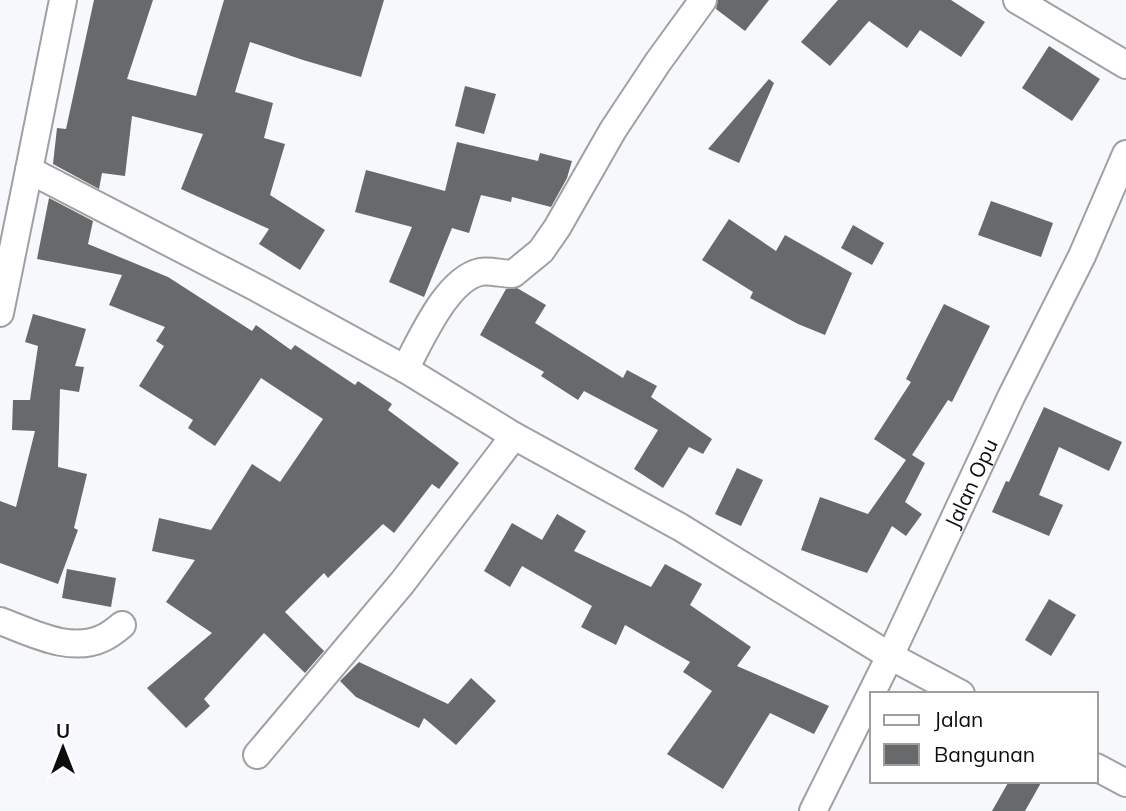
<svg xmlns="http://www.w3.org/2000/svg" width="1126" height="811" font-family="Mulish,sans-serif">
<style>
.building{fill:#67696b}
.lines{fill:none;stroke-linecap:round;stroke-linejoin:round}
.street-casing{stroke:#9ea0a2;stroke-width:30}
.street{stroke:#fff;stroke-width:26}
.labels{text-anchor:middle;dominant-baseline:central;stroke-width:5;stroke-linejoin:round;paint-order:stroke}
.street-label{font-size:21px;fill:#0d0d0e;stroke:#fff}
</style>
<rect width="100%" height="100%" fill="#f6f8fb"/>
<!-- building -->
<g class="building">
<path d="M94,0H153L127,79L196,96L224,0H384L361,77L303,60L250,42L235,92L273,103L264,138L285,144L270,195L325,230L300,270L259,244L269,229L181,189L203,134L132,116L125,176L102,173L99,189L53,164L57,128L66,129Z"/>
<path d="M718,0H769L745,31L716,9Z"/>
<path d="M838,0H951L985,22L961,57L920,30L907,48L869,21L830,66L801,42Z"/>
<path d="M1049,46L1100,79L1072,121L1022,88Z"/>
<path d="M769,79L774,83L739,163L708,149Z"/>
<path d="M465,86L496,94L484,134L455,126Z"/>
<path d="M457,142L538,161L540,153L572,161L567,178L551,207L512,197L511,202L481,195L469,233L452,228L424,297L389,282L412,227L355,212L366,170L445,191Z"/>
<path d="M49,198L93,221L88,244L168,277L252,331L256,325L291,350L295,345L355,385L358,381L392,404L388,410L459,463L439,489L432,484L394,533L383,524L328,578L324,573L285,612L324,651L305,673L264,633L204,699L210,706L186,728L147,688L212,633L166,602L195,560L152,551L159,518L211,530L252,464L280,482L323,419L261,378L215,446L188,428L193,420L139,386L164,346L156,341L165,327L109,305L122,275L37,259Z"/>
<path d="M991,201L1053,223L1041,257L978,235Z"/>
<path d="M729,219L776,251L785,235L852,273L825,335L798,324L750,298L753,292L702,260Z"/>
<path d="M853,225L884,243L872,265L841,248Z"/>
<path d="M517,288L546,305L535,323L623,378L627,370L657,386L651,397L712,439L703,454L689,447L663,488L634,469L658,430L584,391L578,400L541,376L544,372L480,335L506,289Z"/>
<path d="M944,304L990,326L952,402L948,400L912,455L925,463L905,502L922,514L906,536L892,526L867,573L801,550L820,497L868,514L906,460L874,439L911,382L906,379Z"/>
<path d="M33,314L86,329L75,366L84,367L79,392L60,389L58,467L87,474L74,528L78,530L58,584L0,563V501L16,507L35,431L12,430L13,400H30L38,346L25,342Z"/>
<path d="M1044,407L1122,442L1109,471L1059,447L1039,495L1063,505L1049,536L992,512L1006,481L1009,482Z"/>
<path d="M737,468L763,480L741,526L715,514Z"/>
<path d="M557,514L586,531L574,551L651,587L665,564L702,584L690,605L751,647L737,666L829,706L814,734L770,713L723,789L667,754L712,691L683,672L690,662L625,625L616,645L581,627L592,606L522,566L510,587L484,571L512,523L542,540Z"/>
<path d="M67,569L116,578L111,607L62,598Z"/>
<path d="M1049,599L1076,615L1051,656L1025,640Z"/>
<path d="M359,662L448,704L471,678L496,701L456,745L424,718L419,728L356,697L340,681Z"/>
<path d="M1009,781H1042L1025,811H992Z"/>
</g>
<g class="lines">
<!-- street casing -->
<g class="street-casing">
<g id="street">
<path d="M63,0L29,170L257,288L405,369L514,436L680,527L890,656L961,694"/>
<path d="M1017,0L1126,65"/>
<path d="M0,313L29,170"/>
<path d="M405,369C421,340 446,280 480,272C489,270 503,274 513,274L541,251L557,228L613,130L658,62L703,0"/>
<path d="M0,621C31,632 70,654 103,638C110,635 116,630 122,625"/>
<path d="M257,755L402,583L514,436"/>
<path d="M1096,767L1126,783"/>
<path id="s1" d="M813,811L890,656L1011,397L1082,256L1126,154"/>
</g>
</g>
<!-- street -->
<use href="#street" class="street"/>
</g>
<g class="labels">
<!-- street labels -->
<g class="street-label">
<text stroke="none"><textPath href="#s1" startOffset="364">Jalan Opu</textPath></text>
</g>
</g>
<!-- legend -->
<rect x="870" y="692" width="228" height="91" fill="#ffffff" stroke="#9e9e9f" stroke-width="2"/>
<rect x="884" y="715" width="35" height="10" fill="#ffffff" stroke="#9e9e9f" stroke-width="2"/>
<text x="934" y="727" font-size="21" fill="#0d0d0e">Jalan</text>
<rect x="884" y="744" width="35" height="21" fill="#67696b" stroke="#9e9e9f" stroke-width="2"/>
<text x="934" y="762" font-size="21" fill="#0d0d0e">Bangunan</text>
<!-- north arrow -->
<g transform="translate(63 748)" stroke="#ffffff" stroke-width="5" paint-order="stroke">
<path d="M0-5L12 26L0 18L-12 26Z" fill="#0d0d0e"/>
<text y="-10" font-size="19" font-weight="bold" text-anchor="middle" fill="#0d0d0e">U</text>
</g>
</svg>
